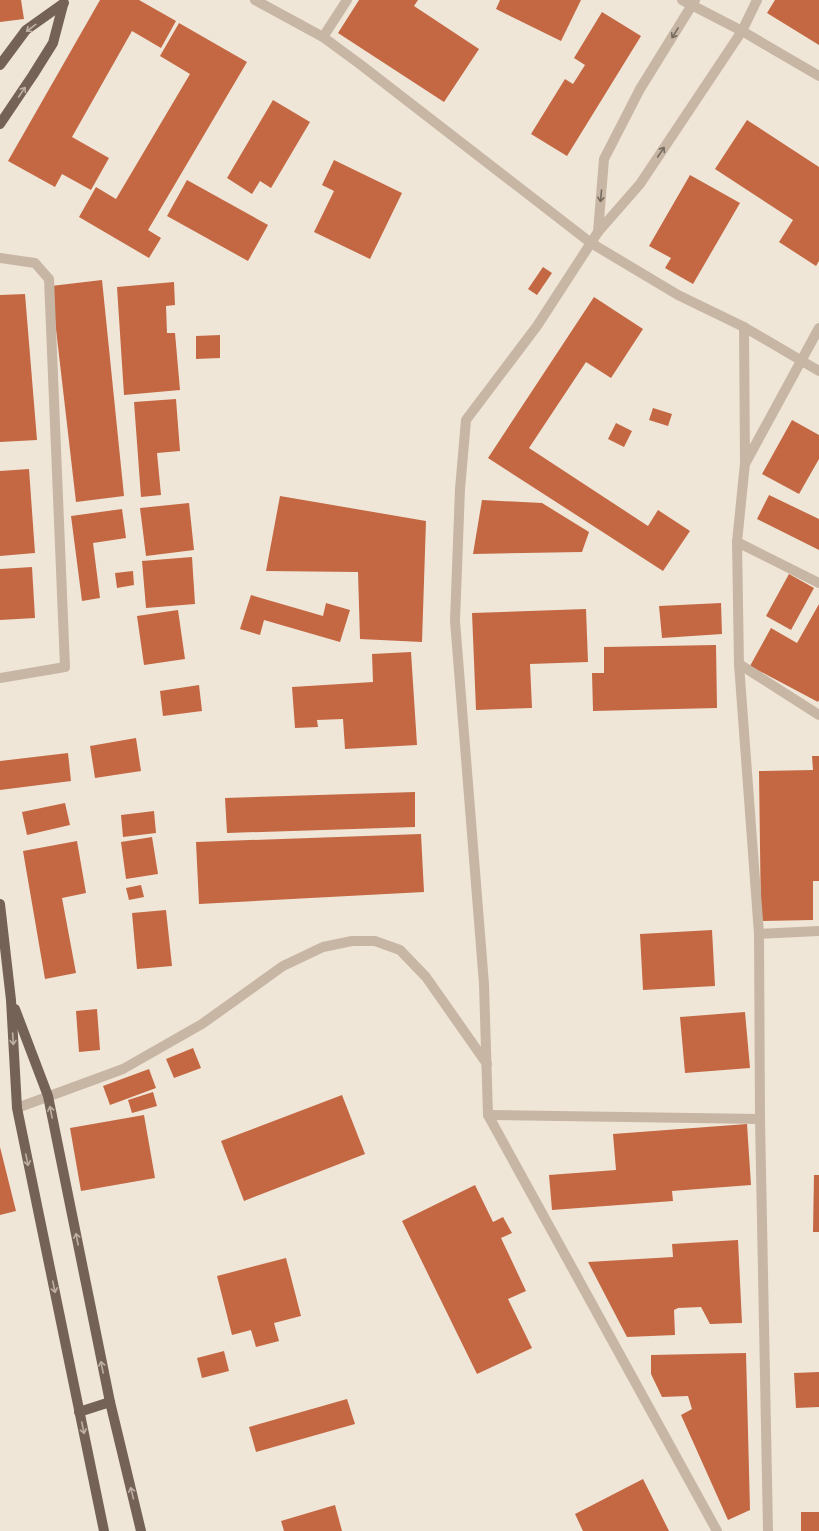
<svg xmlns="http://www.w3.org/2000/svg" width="819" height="1531" font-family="Jost,sans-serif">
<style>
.building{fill:#c36843}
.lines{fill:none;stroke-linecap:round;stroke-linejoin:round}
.minor{stroke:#c8b6a5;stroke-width:10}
.major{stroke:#756257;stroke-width:10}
.oneway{stroke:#bdb0a5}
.oneway2{stroke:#766a5f}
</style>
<rect width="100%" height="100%" fill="#f0e6d8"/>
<!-- building -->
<g class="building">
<path d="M0,0H21L24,19L0,22Z"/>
<path d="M100,0H139L176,21L161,48L132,31L72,137L109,158L91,190L62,174L55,187L8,161Z"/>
<path d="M359,0H418L414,6L479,49L444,102L338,33Z"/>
<path d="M500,0H581L561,41L496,9Z"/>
<path d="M775,0H819V45L767,13Z"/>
<path d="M602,12L641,36L567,156L531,134L565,79L573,84L585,65L574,58Z"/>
<path d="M179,23L247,62L148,230L161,238L149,258L79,217L96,187L116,199L190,74L160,56Z"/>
<path d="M273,100L310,122L271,188L260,181L252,194L227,178Z"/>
<path d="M747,120L819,167V261L816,266L779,242L793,220L715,169Z"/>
<path d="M334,160L402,193L370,259L314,232L334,191L322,185Z"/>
<path d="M690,175L740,203L693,284L665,268L671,258L649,246Z"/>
<path d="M187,180L268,225L248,261L167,216Z"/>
<path d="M543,267L552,273L537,295L528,289Z"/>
<path d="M102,280L124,496L76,502L51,286Z"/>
<path d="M174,282L175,305L166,306L167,333H175L180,390L124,395L117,287Z"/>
<path d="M25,294L37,440L0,442V295Z"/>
<path d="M594,297L643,329L611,378L586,362L529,448L648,526L658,510L690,531L663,571L488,458Z"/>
<path d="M220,335V358L196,359V336Z"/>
<path d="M176,399L180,451L157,453L161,495L141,497L134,402Z"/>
<path d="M653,408L672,414L668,426L649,420Z"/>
<path d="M792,420L819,435V459L799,494L762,474Z"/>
<path d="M616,423L632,431L624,447L608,439Z"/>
<path d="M29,469L35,553L0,556V471Z"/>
<path d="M769,495L819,519V550L757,519Z"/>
<path d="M280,496L426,521L422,642L360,639L358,572L266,571Z"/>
<path d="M482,500L542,503L589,532L582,552L473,554Z"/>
<path d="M189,503L194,550L146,556L140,508Z"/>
<path d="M122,509L126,538L93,543L100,598L82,601L71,516Z"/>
<path d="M192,557L195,604L146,608L142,561Z"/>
<path d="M32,567L35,618L0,620V569Z"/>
<path d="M133,571L134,585L117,588L115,573Z"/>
<path d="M789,574L814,588L791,630L766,616Z"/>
<path d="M251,595L323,616L326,603L350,610L340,642L264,620L260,635L240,629Z"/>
<path d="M721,603L722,634L662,638L659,606Z"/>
<path d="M819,604V700L818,702L750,666L771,628L797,643Z"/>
<path d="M586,609L588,662L530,664L532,708L476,710L472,613Z"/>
<path d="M178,610L185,659L144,665L137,616Z"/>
<path d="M716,645L717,708L593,711L592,673H604V647Z"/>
<path d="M411,652L417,745L345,749L343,719L317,720L318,727L295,728L292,687L373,682L372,654Z"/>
<path d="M199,685L202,711L163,716L160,691Z"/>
<path d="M136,738L141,771L95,778L90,746Z"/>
<path d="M68,753L71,781L0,790V761Z"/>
<path d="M812,756H819V881H813V920L761,921L759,771L813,770Z"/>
<path d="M415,792V827L227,833L225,798Z"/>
<path d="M65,803L70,825L27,835L22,812Z"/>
<path d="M154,811L156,833L123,837L121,815Z"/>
<path d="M421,834L424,892L199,904L196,842Z"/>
<path d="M152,837L158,874L126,879L121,842Z"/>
<path d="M77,841L86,893L62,898L76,973L45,979L23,851Z"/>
<path d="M141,885L144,897L129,900L126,888Z"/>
<path d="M166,910L172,966L137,969L132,913Z"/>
<path d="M712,930L715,986L643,990L640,934Z"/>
<path d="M97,1009L100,1050L79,1052L76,1011Z"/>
<path d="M745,1012L750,1068L685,1073L680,1017Z"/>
<path d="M193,1048L201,1068L174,1078L166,1059Z"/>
<path d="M149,1069L156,1088L110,1105L103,1086Z"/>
<path d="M153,1092L157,1106L132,1113L128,1100Z"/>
<path d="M342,1095L365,1154L244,1201L221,1141Z"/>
<path d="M144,1115L155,1178L81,1191L70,1128Z"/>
<path d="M747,1124L751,1185L672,1191L673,1201L552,1210L549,1175L616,1170L613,1134Z"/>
<path d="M0,1147L16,1211L0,1215Z"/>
<path d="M814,1175H819V1232H813Z"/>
<path d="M475,1185L493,1222L503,1217L512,1233L501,1238L526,1291L508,1299L532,1348L477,1374L402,1221Z"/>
<path d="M738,1240L742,1323L710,1324L701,1307L678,1308L674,1310L675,1335L627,1337L588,1262L673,1257L672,1244Z"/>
<path d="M286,1258L301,1316L274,1323L279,1341L256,1347L251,1330L232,1335L217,1276Z"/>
<path d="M224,1351L229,1371L202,1378L197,1358Z"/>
<path d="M746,1353L750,1510L728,1520L681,1415L692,1409L688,1396L662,1397L651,1374V1355Z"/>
<path d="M819,1372V1407L796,1408L794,1373Z"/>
<path d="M347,1399L355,1424L256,1452L249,1427Z"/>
<path d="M643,1479L669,1531H583L575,1514Z"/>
<path d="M335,1505L342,1531H284L281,1521Z"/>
<rect x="801" y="1512" width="18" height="19"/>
</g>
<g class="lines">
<!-- minor -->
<g class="minor">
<path d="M255,0L323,37L361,65L591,243L678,295L744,327L819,371"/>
<path d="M682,0L742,31L819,76"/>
<path d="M323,37L347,0"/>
<path d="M598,232L604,159L640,89L695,0"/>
<path d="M0,258L35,263L49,279L65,667L0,678"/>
<path d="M744,327L745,463L737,542L739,664L759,934L760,1119L768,1531"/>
<path d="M746,462L819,328"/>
<path d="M737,542L819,583"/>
<path d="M739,664L819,715"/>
<path d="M759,934L819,931"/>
<path d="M17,1108L123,1069L202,1024L283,966L323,947L352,941H375L400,950L426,977L487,1064"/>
<path d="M488,1115L760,1119"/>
<path d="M717,1531L488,1115L484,984L455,621L460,489L466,420L537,326L598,232L640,184L742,31L757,0"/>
</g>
<!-- major -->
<g class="major">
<path d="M0,65L26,30L64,3"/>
<path d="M0,124L33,75L53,43L63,5"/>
<path d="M0,904L11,1000L17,1108L104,1531"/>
<path d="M15,1009L48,1096L110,1402L141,1531"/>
<path d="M79,1412L110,1402"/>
</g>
</g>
<!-- one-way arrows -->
<defs><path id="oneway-shaft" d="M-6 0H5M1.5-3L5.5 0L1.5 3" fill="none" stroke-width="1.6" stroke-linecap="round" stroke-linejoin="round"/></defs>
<g class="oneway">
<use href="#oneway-shaft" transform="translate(31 28) rotate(143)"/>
<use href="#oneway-shaft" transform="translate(22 92) rotate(-56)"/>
<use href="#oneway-shaft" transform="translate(13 1039) rotate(87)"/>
<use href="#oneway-shaft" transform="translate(51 1112) rotate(-101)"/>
<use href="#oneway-shaft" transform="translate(27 1160) rotate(78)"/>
<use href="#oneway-shaft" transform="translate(77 1239) rotate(-101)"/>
<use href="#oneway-shaft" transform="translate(54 1287) rotate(78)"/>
<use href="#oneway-shaft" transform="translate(102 1367) rotate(-101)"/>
<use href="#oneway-shaft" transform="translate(83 1428) rotate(78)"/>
<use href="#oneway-shaft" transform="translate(132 1493) rotate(-104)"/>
</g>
<g class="oneway2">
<use href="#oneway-shaft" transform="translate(675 33) rotate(122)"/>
<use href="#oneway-shaft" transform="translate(661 152) rotate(-56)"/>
<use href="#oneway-shaft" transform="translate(601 196) rotate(95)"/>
</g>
</svg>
